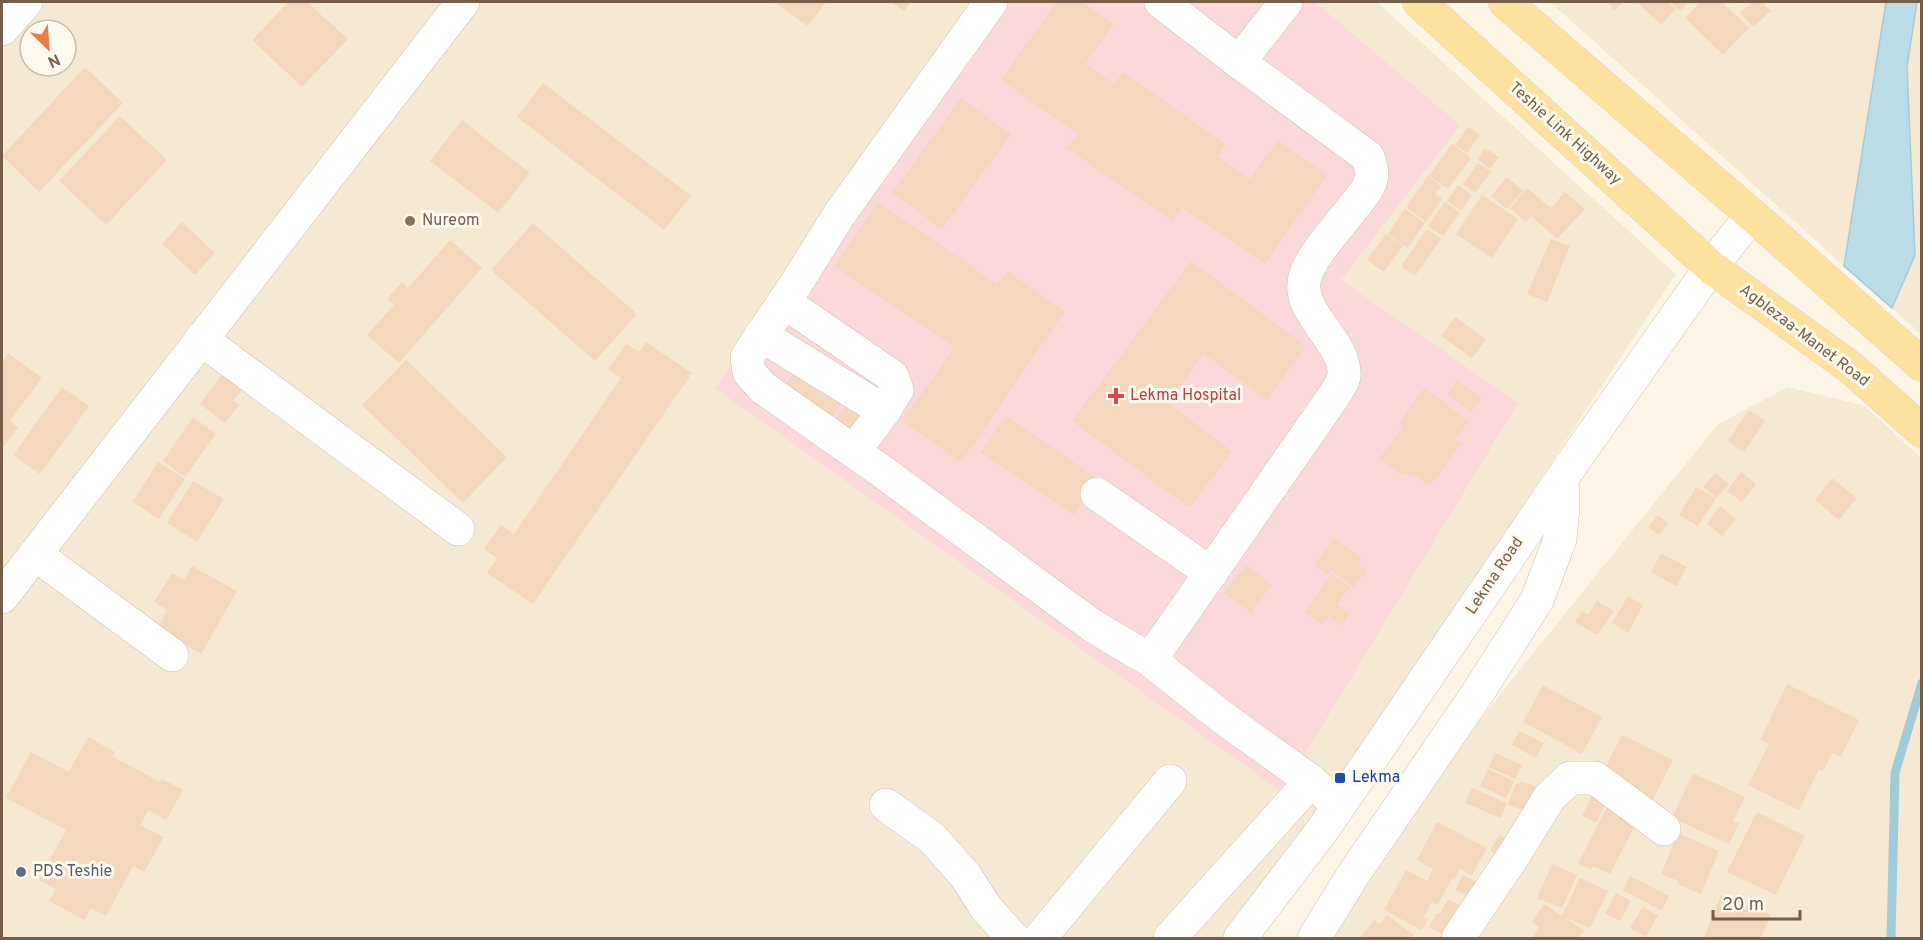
<svg xmlns="http://www.w3.org/2000/svg" width="1923" height="940" font-family="Overpass,sans-serif">
<style>
.residential{fill:#f5e9d4;fill-rule:evenodd}
.medical{fill:#fbd9da}
.water{fill:#badce7;stroke:#a0cbd9;stroke-width:1.5}
.lines{fill:none;stroke-linecap:round;stroke-linejoin:round}
.stream{stroke:#a0cbd9;stroke-width:9}
.building{fill:#f3d8bd}
.minor-casing{stroke:#cfbfac;stroke-width:34}
.major-casing{stroke:#dcd5d0;stroke-width:34}
.minor{stroke:#fff;stroke-width:33}
.major{stroke:#fce29e;stroke-width:33}
.education-dot{fill:#8d6e63;stroke:#fffaed;stroke-width:2}
.health-dot{fill:#e0444e;stroke:#fffaed;stroke-width:2}
.transit-dot{fill:#1a4fb4;stroke:#fffaed;stroke-width:2}
.service-dot{fill:#5c6f8a;stroke:#fffaed;stroke-width:2}
.labels{text-anchor:middle;dominant-baseline:central;stroke-width:6;stroke-linejoin:round;paint-order:stroke}
.street-label{font-size:16px;fill:#775e4a;stroke:#fffaed}
.education-label{font-size:16px;fill:#785e54;stroke:#fffaed;text-anchor:start}
.health-label{font-size:16px;fill:#be3a42;stroke:#fffaed;text-anchor:start}
.transit-label{font-size:16px;fill:#164399;stroke:#fffaed;text-anchor:start}
.service-label{font-size:16px;fill:#4e5e75;stroke:#fffaed;text-anchor:start}
</style>
<rect width="100%" height="100%" fill="#fdf6e6"/>
<!-- residential -->
<g class="residential">
<path d="M2,2H1377L1676,274L1322,809L1227,938H2ZM30,30H66V66H30Z"/>
<path d="M1550,2H1886L1844,266L1734,167Z"/>
<path d="M1917,2H1921V334L1892,308L1915,255L1907,67Z"/>
<path d="M1788,387L1865,406L1921,458V938H1311L1509,683L1718,424Z"/>
</g>
<!-- medical -->
<path class="medical" d="M988,2H1315L1460,125L1341,280L1518,403L1282,792L715,388Z"/>
<!-- water -->
<path class="water" d="M1886,2H1917L1907,67L1915,255L1892,308L1844,266Z"/>
<g class="lines">
<!-- stream -->
<path class="stream" d="M1891,938L1895,773L1922,683"/>
</g>
<!-- building -->
<g class="building">
<path d="M288,2H307L348,39L302,87L252,40Z"/>
<path d="M774,2H826L808,26Z"/>
<path d="M891,2H911L904,11Z"/>
<path d="M1056,2H1082L1114,24L1085,64L1114,84L1123,72L1226,144L1218,156L1250,179L1278,140L1327,175L1265,264L1182,207L1172,221L1067,148L1078,134L1001,80Z"/>
<path d="M1607,2H1624L1615,10Z"/>
<path d="M1640,2H1668L1676,9L1661,25L1638,3Z"/>
<path d="M1671,2H1689L1680,11Z"/>
<path d="M1701,2H1722L1749,28L1723,55L1685,18Z"/>
<path d="M1752,2H1762L1771,11L1753,27L1740,13Z"/>
<path d="M85,67L123,103L39,192L2,156Z"/>
<path d="M543,83L691,196L664,230L517,117Z"/>
<path d="M961,98L1011,134L942,229L892,193Z"/>
<path d="M120,116L167,160L106,225L59,181Z"/>
<path d="M462,120L530,173L498,213L430,161Z"/>
<path d="M1468,127L1480,135L1467,153L1455,145Z"/>
<path d="M1452,144L1471,158L1448,189L1429,176Z"/>
<path d="M1485,148L1499,157L1490,169L1477,159Z"/>
<path d="M1478,163L1491,172L1475,193L1463,184Z"/>
<path d="M1428,176L1441,186L1435,194L1442,199L1426,222L1406,207Z"/>
<path d="M1507,177L1523,191L1507,209L1491,196Z"/>
<path d="M1458,185L1472,195L1461,211L1447,201Z"/>
<path d="M1527,188L1551,208L1565,192L1585,209L1557,239L1531,216L1526,222L1510,208Z"/>
<path d="M1482,195L1518,219L1492,258L1456,234Z"/>
<path d="M878,202L997,284L1007,271L1065,311L961,462L902,422L954,347L834,266Z"/>
<path d="M1445,202L1460,213L1443,236L1428,226Z"/>
<path d="M1405,209L1425,223L1407,248L1388,234Z"/>
<path d="M182,222L215,253L195,275L162,244Z"/>
<path d="M533,223L637,314L595,361L491,270Z"/>
<path d="M1427,229L1441,239L1415,276L1401,266Z"/>
<path d="M1386,234L1403,246L1384,272L1367,260Z"/>
<path d="M1551,239L1570,246L1547,302L1527,294Z"/>
<path d="M450,240L482,268L399,363L367,335L394,305L387,299L402,282L408,288Z"/>
<path d="M1191,261L1306,346L1267,400L1204,354L1168,403L1232,451L1190,508L1072,421Z"/>
<path d="M1455,317L1486,339L1472,358L1441,336Z"/>
<path d="M646,342L692,373L533,604L487,573L497,558L484,549L501,525L514,534L621,378L608,369L626,344L639,352Z"/>
<path d="M8,353L42,378L10,421L18,427L2,449V363Z"/>
<path d="M406,360L507,457L463,503L362,405Z"/>
<path d="M798,367L844,399L829,422L782,389Z"/>
<path d="M223,373L243,388L233,401L239,405L225,423L200,404Z"/>
<path d="M1457,380L1482,398L1471,412L1447,394Z"/>
<path d="M62,387L89,406L40,474L13,455Z"/>
<path d="M1424,388L1469,421L1455,440L1461,444L1430,486L1412,474L1410,476L1405,472L1403,476L1379,459L1403,426L1399,423Z"/>
<path d="M849,401L871,417L854,440L832,424Z"/>
<path d="M1749,410L1765,421L1744,452L1728,441Z"/>
<path d="M1006,416L1098,479L1074,515L980,453Z"/>
<path d="M193,417L216,434L185,477L163,461Z"/>
<path d="M158,462L185,479L159,519L133,502Z"/>
<path d="M1741,472L1756,484L1742,502L1727,491Z"/>
<path d="M1715,473L1729,484L1717,498L1703,487Z"/>
<path d="M1832,478L1857,498L1839,520L1815,500Z"/>
<path d="M193,481L224,499L197,542L167,523Z"/>
<path d="M1696,487L1716,498L1698,526L1679,515Z"/>
<path d="M1720,506L1736,519L1722,536L1707,524Z"/>
<path d="M1658,515L1668,523L1659,535L1648,527Z"/>
<path d="M1334,538L1362,558L1358,564L1367,570L1354,587L1330,570L1327,575L1314,565Z"/>
<path d="M1661,553L1687,567L1676,586L1651,572Z"/>
<path d="M1246,565L1272,585L1251,613L1224,593Z"/>
<path d="M192,566L237,591L201,654L157,629L167,610L154,602L172,573L184,580Z"/>
<path d="M1332,574L1350,587L1337,605L1350,614L1342,626L1329,616L1322,625L1304,612Z"/>
<path d="M1628,596L1643,605L1628,633L1612,623Z"/>
<path d="M1597,601L1614,611L1597,635L1575,622L1582,611L1588,615Z"/>
<path d="M1787,684L1859,720L1841,757L1832,753L1823,771L1819,769L1799,810L1748,785L1769,744L1760,740Z"/>
<path d="M1543,685L1602,717L1582,754L1523,722Z"/>
<path d="M1519,731L1544,743L1536,758L1512,745Z"/>
<path d="M1622,735L1673,760L1653,799L1602,774Z"/>
<path d="M88,737L115,752L112,756L160,782L162,779L183,790L166,820L148,810L140,825L164,837L144,872L133,866L106,916L91,908L84,920L49,901L56,889L39,880L66,830L6,798L31,752L69,772Z"/>
<path d="M1495,753L1522,765L1515,779L1489,767Z"/>
<path d="M1488,769L1514,781L1506,798L1480,786Z"/>
<path d="M1693,773L1745,797L1733,821L1739,823L1729,844L1672,818Z"/>
<path d="M1521,781L1540,788L1530,813L1508,805L1516,783L1520,784Z"/>
<path d="M1472,788L1507,803L1500,818L1465,803Z"/>
<path d="M1595,790L1609,797L1596,823L1582,816Z"/>
<path d="M1607,807L1637,822L1610,874L1593,866L1591,870L1578,863Z"/>
<path d="M1757,812L1805,836L1776,895L1727,872Z"/>
<path d="M1437,822L1487,848L1472,875L1460,869L1454,880L1452,879L1437,905L1432,902L1423,918L1428,919L1422,930L1384,910L1406,870L1427,881L1433,869L1417,860Z"/>
<path d="M1678,833L1719,851L1701,894L1677,884L1678,881L1661,874Z"/>
<path d="M1499,835L1510,841L1502,858L1490,851Z"/>
<path d="M1552,864L1577,875L1562,908L1537,898Z"/>
<path d="M1463,875L1480,884L1472,898L1455,890Z"/>
<path d="M1630,876L1669,896L1662,911L1623,890Z"/>
<path d="M1580,878L1608,891L1590,928L1562,916Z"/>
<path d="M1616,893L1631,901L1620,921L1605,913Z"/>
<path d="M1721,895L1771,915L1761,938H1704Z"/>
<path d="M1448,899L1461,906L1445,936L1429,927L1437,913L1440,914Z"/>
<path d="M1544,904L1584,930L1578,938H1531L1539,927L1532,922Z"/>
<path d="M1643,907L1658,915L1646,937L1630,928Z"/>
<path d="M1387,915L1414,935L1412,938H1360L1374,920L1380,925Z"/>
</g>
<g class="lines">
<!-- minor casing -->
<g class="minor-casing">
<g id="minor">
<path d="M991,2L839,215L794,287L747,357L749,372L762,387L880,470L1093,626L1150,660L1222,717L1311,781L1339,806"/>
<path d="M2,29L26,2"/>
<path d="M1239,62L1286,2"/>
<path d="M784,302L892,376L897,390L884,411L854,451"/>
<path d="M761,335L884,411"/>
<path d="M201,339L458,529"/>
<path d="M1097,494L1211,573"/>
<path d="M35,554L172,655"/>
<path d="M2,597L463,2"/>
<path d="M1150,660L1331,400C1335,393 1343,384 1344,376C1347,341 1295,313 1305,277C1311,255 1340,225 1354,206C1362,196 1370,188 1372,175C1372,169 1370,163 1368,157L1239,62L1161,2"/>
<path d="M886,805L932,838L965,875L986,908L1013,938"/>
<path d="M1040,938L1170,781"/>
<path d="M1170,938L1311,781"/>
<path d="M1240,938L1324,828L1576,458L1711,267L1752,215"/>
<path d="M1314,938L1353,875L1477,694L1537,600L1560,539L1563,507L1562,480"/>
<path d="M1458,938L1514,855L1549,798L1570,778H1595L1664,829"/>
</g>
</g>
<!-- major casing -->
<g class="major-casing">
<g id="major">
<path d="M1419,2L1711,267L1850,367L1922,431"/>
<path d="M1505,2L1752,215L1922,365"/>
</g>
</g>
<!-- minor -->
<use href="#minor" class="minor"/>
<!-- major -->
<use href="#major" class="major"/>
</g>
<!-- markers -->
<circle class="education-dot" cx="410" cy="221" r="6"/>
<path class="health-dot" d="M1113 387h6v6h6v6h-6v6h-6v-6h-6v-6h6z"/>
<rect class="transit-dot" x="1334" y="772" width="12" height="12" rx="3"/>
<circle class="service-dot" cx="21" cy="872" r="6"/>
<g class="labels">
<!-- street labels -->
<g class="street-label">
<text transform="translate(1565 134) rotate(42)">Teshie Link Highway</text>
<text transform="translate(1804 336) rotate(37)">Agblezaa-Manet Road</text>
<text transform="translate(1495 576) rotate(-56)">Lekma Road</text>
</g>
<!-- education labels -->
<g class="education-label">
<text x="422" y="221">Nureom</text>
</g>
<!-- health labels -->
<g class="health-label">
<text x="1130" y="396">Lekma Hospital</text>
</g>
<!-- transit labels -->
<g class="transit-label">
<text x="1352" y="778">Lekma</text>
</g>
<!-- service labels -->
<g class="service-label">
<text x="33" y="872">PDS Teshie</text>
</g>
</g>
<!-- border -->
<rect width="1923" height="940" fill="none" stroke="#775e4a" stroke-width="6"/>
<!-- north arrow -->
<g transform="translate(48 48) rotate(155)"><circle r="28" fill="#fffaed" stroke="#c9bcac" stroke-width="1.5"/>
<path d="M0-4.5L10 22L0 15L-10 22Z" fill="#e97c49"/>
<text y="-9" font-size="16" font-weight="bold" text-anchor="middle" fill="#775e4a">N</text>
</g>
<!-- scale -->
<path d="M1713 910v9h87v-9" fill="none" stroke="#775e4a" stroke-width="3"/>
<text x="1722" y="910" font-size="18" fill="#775e4a" stroke="#fffaed" stroke-width="4.5" paint-order="stroke">20 m</text>
</svg>
